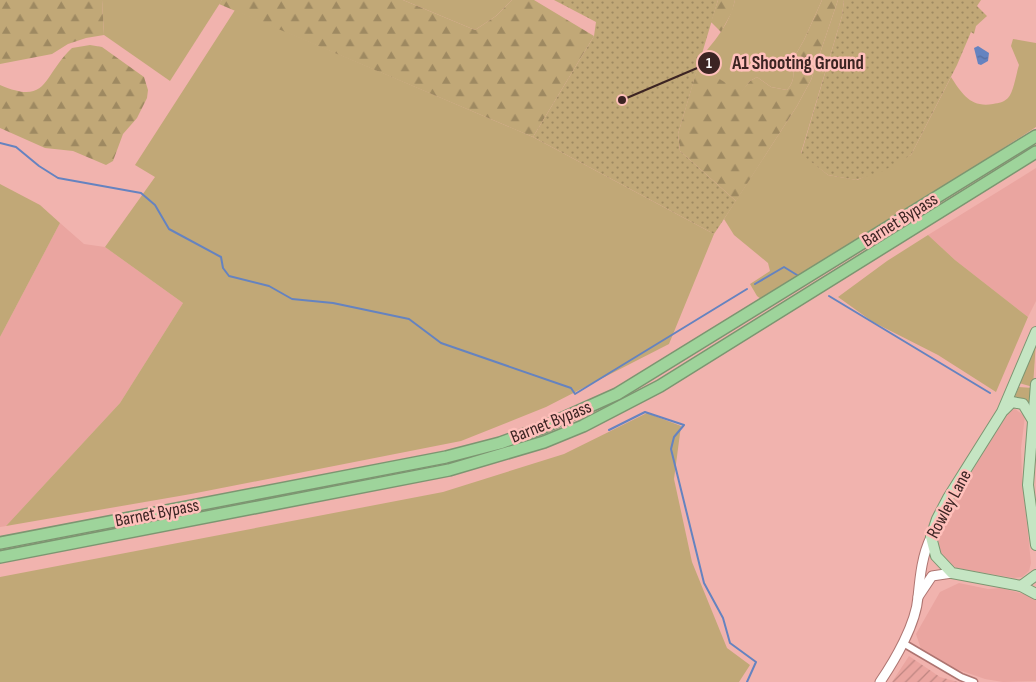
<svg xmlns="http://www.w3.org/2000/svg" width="1036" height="682" font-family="'Sofia Sans Condensed',sans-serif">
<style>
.built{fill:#eaa5a0}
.industrial{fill:url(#industrial-furrows)}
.green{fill:#c1a877}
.forest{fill:url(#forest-firs)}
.park{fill:url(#park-dots)}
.water{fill:url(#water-ripples)}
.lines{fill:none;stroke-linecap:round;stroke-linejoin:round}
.stream{stroke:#6583c0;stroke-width:2}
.street-casing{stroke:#ae7571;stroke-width:9}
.secondary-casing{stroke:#ae7571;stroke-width:11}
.primary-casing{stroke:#7c9671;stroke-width:12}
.highway-casing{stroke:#7c9671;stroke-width:14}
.street{stroke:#fff;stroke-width:6}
.secondary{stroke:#fff;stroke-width:9}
.primary{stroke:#c5e5c3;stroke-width:10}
.highway{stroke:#9ed49b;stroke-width:11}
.labels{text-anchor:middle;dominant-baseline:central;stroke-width:5;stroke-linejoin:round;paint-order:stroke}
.street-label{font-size:18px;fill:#3c2423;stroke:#ffc0bb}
.leader{fill:none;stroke:#3c2423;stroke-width:2}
.callout-dot{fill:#3c2423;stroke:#ffc0bb;stroke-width:2}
.mark-label{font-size:15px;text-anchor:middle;font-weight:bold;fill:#fff}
.callout-label{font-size:19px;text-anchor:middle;font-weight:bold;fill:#3c2423;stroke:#ffc0bb;stroke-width:5;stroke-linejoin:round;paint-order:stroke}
</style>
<defs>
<pattern id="industrial-furrows" width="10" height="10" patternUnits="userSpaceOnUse" patternTransform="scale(1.25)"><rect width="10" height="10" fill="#eaa5a0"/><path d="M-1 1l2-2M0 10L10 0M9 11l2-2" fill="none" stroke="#bf8682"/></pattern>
<pattern id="forest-firs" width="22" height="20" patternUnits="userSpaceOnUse" patternTransform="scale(1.25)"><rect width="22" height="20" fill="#c1a877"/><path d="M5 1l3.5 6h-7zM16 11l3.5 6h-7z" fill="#9e8961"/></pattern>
<pattern id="park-dots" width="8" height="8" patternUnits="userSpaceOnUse" patternTransform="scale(1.25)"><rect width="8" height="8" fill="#c1a877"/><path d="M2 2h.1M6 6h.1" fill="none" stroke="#9e8961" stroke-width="1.8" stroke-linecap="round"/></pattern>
<pattern id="water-ripples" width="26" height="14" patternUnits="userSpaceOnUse" patternTransform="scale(1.25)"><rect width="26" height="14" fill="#6583c0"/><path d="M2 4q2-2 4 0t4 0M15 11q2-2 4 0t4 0" fill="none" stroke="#546b9c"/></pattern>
</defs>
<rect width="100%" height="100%" fill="#f1b3ae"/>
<!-- built -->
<g class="built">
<path d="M1036,168V301L1028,317L955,260L928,235Z"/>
<path d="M60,223L84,244L105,247L183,303L120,403L6,526L0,527V337Z"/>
<path d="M1015,409L1025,416L1021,448L1022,476L1031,563L1029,571L1022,577L1014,578L957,568L947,562L941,554L937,542L939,525L1009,411Z"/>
<path d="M959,583L988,589L1001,588L1028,595L1036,600V681L1003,682L985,679L953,668L921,649L916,634L940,592Z"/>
</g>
<!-- industrial -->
<path class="industrial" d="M909,656L940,677L958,682H892Z"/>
<!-- green -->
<g class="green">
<path d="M102,0H222L170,81L104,35Z"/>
<path d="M403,0H512L496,16L475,30Z"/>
<path d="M735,0H822L804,40L792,61C794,73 795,81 787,90L771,87L757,77L750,81L741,93L698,66C702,54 711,46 718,36C726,25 732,13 735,0Z"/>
<path d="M838,0H844L842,16L801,153L828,175L857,180L911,155L951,77C962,94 971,108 993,104C999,103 1004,102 1008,98C1014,91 1016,74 1019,65L1011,46L1013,39L1036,43V127L881,227L761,299L757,296L750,284L770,271L768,263L734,235L724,219L797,106L811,80Z"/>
<path d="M235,10L533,137L714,234L669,344L546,407L461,441L191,494L6,526L120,403L183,303L105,247L155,177L135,165Z"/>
<path d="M0,184L40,205L60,223L0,337Z"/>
<path d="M928,235L955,260L1028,317L996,392L938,355L873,322L838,297L887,261Z"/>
<path d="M1036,340L1033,387L1019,383Z"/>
<path d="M1019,387L1033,388L1032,406L1014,398Z"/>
<path d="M647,413L681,426L674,479L692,562L727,648L750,665L739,682H0V577L443,492L564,454Z"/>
</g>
<!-- forest -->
<g class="forest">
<path d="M0,0H102L104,35L86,38L68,44L52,54L0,64Z"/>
<path d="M222,0H403L475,30L496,16L512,0H534L594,36L533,137L219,4Z"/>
<path d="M718,0H735L732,12L721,32L711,22Z"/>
<path d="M822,0H838L811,80L797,106L736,201L680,151L678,134L698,66L741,92L750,81L757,77L771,87L787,90C795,81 794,73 792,61L804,40Z"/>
<path d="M90,45L102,47L144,77L148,90L147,98L137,118L123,134L113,161L106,165L73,151L45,148L0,128V85C49,106 42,76 72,48Z"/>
</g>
<!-- park -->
<g class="park">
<path d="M554,0H718L678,134L680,151L736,201L714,234L533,137L594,36L596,22Z"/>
<path d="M844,0H981L977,6L987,16L976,26L974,34L971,32L957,65L911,155L883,171L856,180L828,175L801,154L842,16Z"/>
</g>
<!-- water -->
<path class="water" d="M978,46L989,53L988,61L981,65L978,64L974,48Z"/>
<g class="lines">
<!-- stream -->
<g class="stream">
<path d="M0,143L16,147L39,166L58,178L141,193L155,205L169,229L221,257L223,268L229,276L269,286L292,299L333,303L409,319L441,343L571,388L575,394L747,289"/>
<path d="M755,284L784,267L797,275"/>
<path d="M829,296L990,393"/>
<path d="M609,430L645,412L684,425L674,437L671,449L704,583L723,618L730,643L756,662L747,682"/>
</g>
<!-- street casing -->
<g class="street-casing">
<path id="street" d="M903,643L961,677L974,682"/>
</g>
<!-- secondary casing -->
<g class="secondary-casing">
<g id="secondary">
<path d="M918,597L932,576L952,573"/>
<path d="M880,682C895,660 916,624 918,597C920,577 922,555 931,537"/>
</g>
</g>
<!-- primary casing -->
<g class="primary-casing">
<g id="primary">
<path d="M1036,332L1002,412L948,498L937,519L931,537L936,556L952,573L1021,586L1036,594"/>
<path d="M1036,384L1028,485L1036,545"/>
<path d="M1004,410L1012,402L1023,404L1032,419"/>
<path d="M1021,586L1036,575"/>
</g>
</g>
<!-- highway casing -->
<g class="highway-casing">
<g id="highway">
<path d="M0,543L446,457L500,443L539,429L617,394L1036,136"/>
<path d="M0,557L449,470L544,442L583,426L660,386L1036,152"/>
</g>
</g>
<!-- street -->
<use href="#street" class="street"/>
<!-- secondary -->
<use href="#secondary" class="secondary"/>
<!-- primary -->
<use href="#primary" class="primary"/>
<!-- highway -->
<use href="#highway" class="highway"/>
</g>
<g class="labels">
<!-- street labels -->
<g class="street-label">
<text transform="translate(900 220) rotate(-32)">Barnet Bypass</text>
<text transform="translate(551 422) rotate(-22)">Barnet Bypass</text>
<text transform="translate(949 504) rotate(-62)">Rowley Lane</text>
<text transform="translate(157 513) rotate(-11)">Barnet Bypass</text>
</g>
</g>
<!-- callouts -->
<path class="leader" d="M622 100L709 63"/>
<g class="callout-dot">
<circle cx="622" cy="100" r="5"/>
<circle cx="709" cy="63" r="12"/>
</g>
<g class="mark-label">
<text x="709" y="68">1</text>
</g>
<g class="callout-label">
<text x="798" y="69">A1 Shooting Ground</text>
</g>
</svg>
